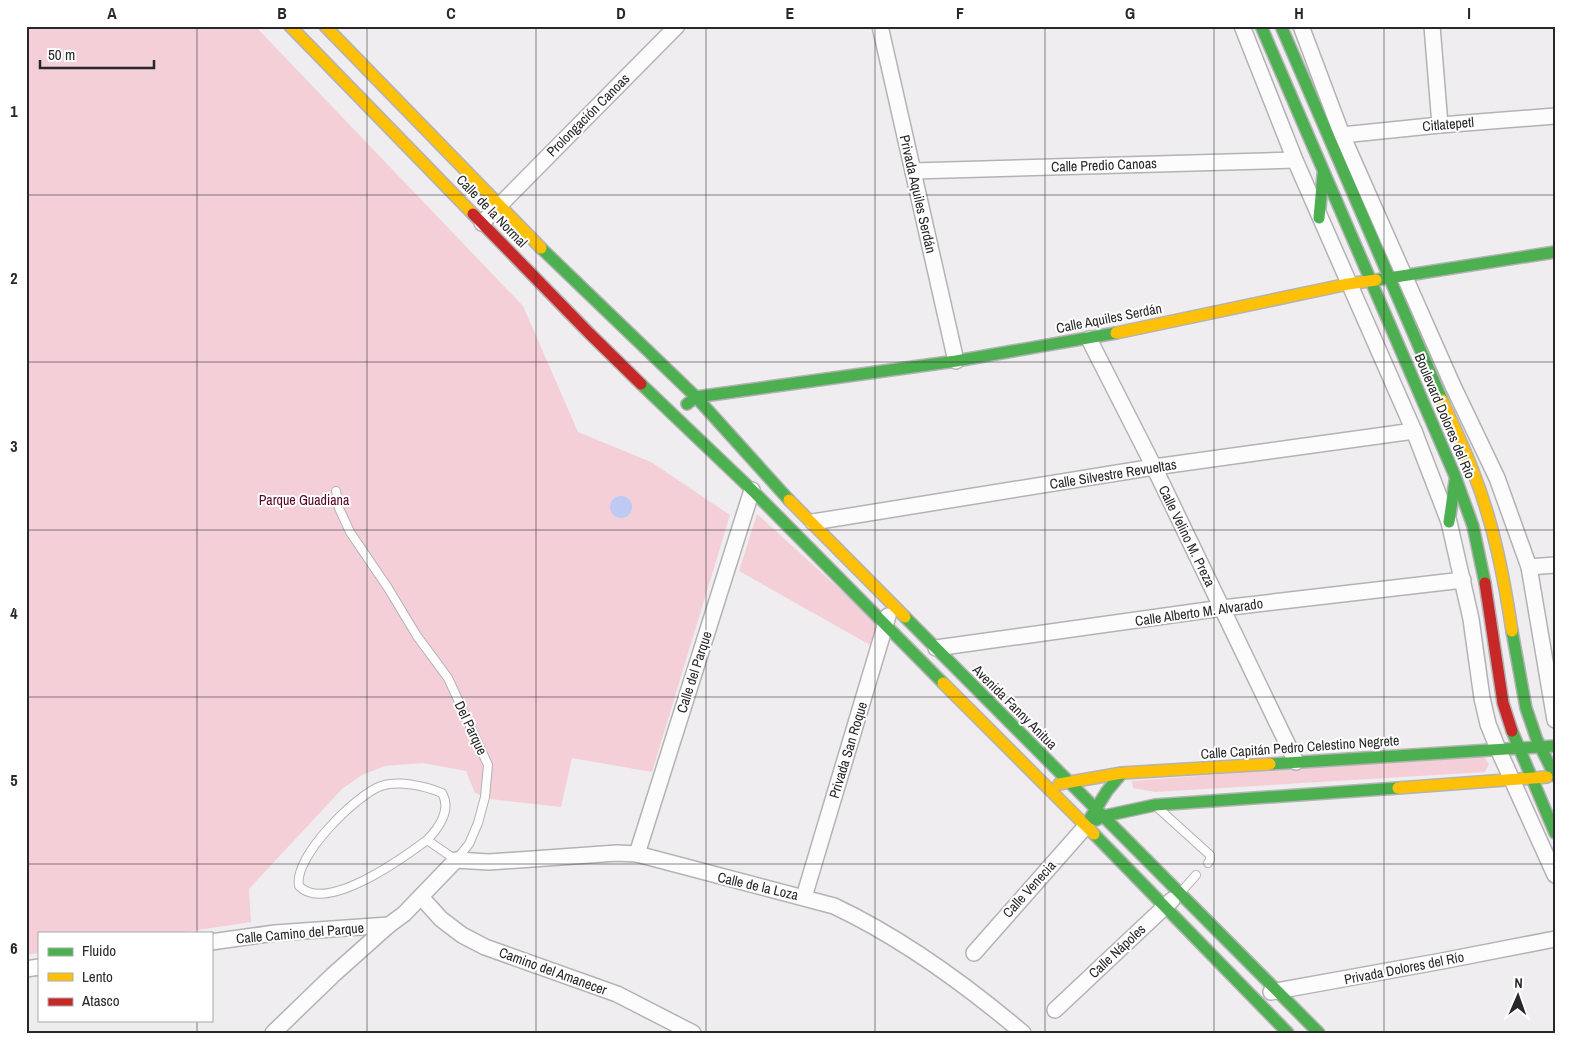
<svg xmlns="http://www.w3.org/2000/svg" width="1581" height="1059" font-family="'Archivo Narrow',sans-serif">
<style>
.green{fill:#f4cfd7}
.water{fill:#bec9f4}
.lines{fill:none;stroke-linecap:round;stroke-linejoin:round}
.lane-casing{stroke:#b3b2b4;stroke-width:10}
.street-casing{stroke:#b3b2b4;stroke-width:18}
.fast-casing{stroke:#b3b2b4;stroke-width:14}
.slow-casing{stroke:#b3b2b4;stroke-width:14}
.jam-casing{stroke:#b3b2b4;stroke-width:14}
.lane{stroke:#fdfcfd;stroke-width:8}
.street{stroke:#fdfcfd;stroke-width:15}
.fast{stroke:#4caf50;stroke-width:11}
.slow{stroke:#ffc107;stroke-width:11}
.jam{stroke:#c62828;stroke-width:11}
.grid{fill:none;stroke:#282729;stroke-width:1;stroke-opacity:0.55}
.labels{text-anchor:middle;dominant-baseline:central;stroke-width:4;stroke-linejoin:round;paint-order:stroke}
.street-label{font-size:14px;fill:#282729;stroke:#fff}
.park-label{font-size:14px;fill:#570524;stroke:#fff}
.neatline{fill:none;stroke:#282729;stroke-width:2}
.grid-label{font-size:16px;text-anchor:middle;font-weight:bold;fill:#282729}
</style>
<rect width="100%" height="100%" fill="#efedef"/>
<!-- green -->
<g class="green">
<path d="M26,26H255L523,306L578,432L651,462L730,515L652,772L572,758L561,807L491,799L475,793L466,771L423,763L385,766L362,775L342,789L249,889L251,922L178,933H39V953L26,955Z"/>
<path d="M757,514L877,623L870,645L739,571Z"/>
<path d="M1482,754L1489,764L1485,772L1155,792L1133,788L1132,781Z"/>
</g>
<!-- water -->
<circle class="water" cx="621" cy="507" r="11"/>
<g class="lines">
<!-- lane casing -->
<g class="lane-casing">
<g id="lane">
<path d="M336,491L339,508L350,532L388,588L417,636L448,678L488,765L485,797L478,823L469,844L456,860L427,840C438,829 452,810 442,793C425,786 399,780 381,786C356,795 293,857 299,886C326,914 403,858 427,840"/>
<path d="M1158,808L1210,855V860L1208,863"/>
<path d="M1181,892L1196,875"/>
</g>
</g>
<!-- street casing -->
<g class="street-casing">
<g id="street">
<path d="M880,26L956,361"/>
<path d="M1242,26L1295,160L1414,431L1449,522L1471,619L1482,698L1488,724L1498,749L1555,875"/>
<path d="M1301,26L1342,135L1453,386L1497,478L1529,567L1555,720"/>
<path d="M1432,26L1440,125"/>
<path d="M1342,135L1440,125L1555,116"/>
<path d="M913,171L1295,160"/>
<path d="M482,223L677,26"/>
<path d="M1089,339L1154,467L1296,762"/>
<path d="M813,522L1154,467L1414,431"/>
<path d="M1529,567L1555,565"/>
<path d="M936,648L1222,608L1463,580"/>
<path d="M637,854L752,490"/>
<path d="M421,897L441,919L462,935L485,947L617,994L693,1033"/>
<path d="M804,897L888,616"/>
<path d="M211,942L275,933L389,925"/>
<path d="M974,953L1086,826"/>
<path d="M26,969L39,967"/>
<path d="M1271,992L1442,961L1555,939"/>
<path d="M1055,1010L1172,900"/>
<path d="M273,1033L333,975L389,925L404,914L456,860L489,862L617,853L637,854L834,906C902,938 965,984 1023,1033"/>
</g>
</g>
<!-- fast casing -->
<g class="fast-casing">
<g id="fast">
<path d="M1261,26L1455,476L1473,526L1485,583"/>
<path d="M1281,26L1442,400"/>
<path d="M1319,218L1323,175"/>
<path d="M541,248L696,397L789,500"/>
<path d="M1376,280L1555,252"/>
<path d="M641,384L752,490L943,683"/>
<path d="M687,404L696,397L956,361L1116,333"/>
<path d="M1449,522L1455,481"/>
<path d="M905,617L1319,1033"/>
<path d="M1512,631L1526,708L1537,740L1555,776"/>
<path d="M1512,731L1555,833"/>
<path d="M1270,764L1555,746"/>
<path d="M1089,820L1107,791L1122,773"/>
<path d="M1096,820L1104,816L1155,805L1398,788"/>
<path d="M1094,834L1288,1033"/>
</g>
</g>
<!-- slow casing -->
<g class="slow-casing">
<g id="slow">
<path d="M290,26L473,214"/>
<path d="M325,26L541,248"/>
<path d="M1116,333L1348,284L1376,280"/>
<path d="M1442,400C1453,425 1465,449 1474,474C1494,525 1504,578 1512,631"/>
<path d="M789,500L905,617"/>
<path d="M943,683L1094,834"/>
<path d="M1059,784L1122,773L1270,764"/>
<path d="M1398,788L1547,777"/>
</g>
</g>
<!-- jam casing -->
<g class="jam-casing">
<g id="jam">
<path d="M473,214L589,333L641,384"/>
<path d="M1485,583L1503,703L1512,731"/>
</g>
</g>
<!-- lane -->
<use href="#lane" class="lane"/>
<!-- street -->
<use href="#street" class="street"/>
<!-- fast -->
<use href="#fast" class="fast"/>
<!-- slow -->
<use href="#slow" class="slow"/>
<!-- jam -->
<use href="#jam" class="jam"/>
</g>
<!-- grid -->
<path class="grid" d="M197,26V933M367,26V1033M536,26V1033M706,26V1033M875,26V1033M1045,26V1033M1214,26V1033M1384,26V1033M26,195H1555M26,362H1555M26,530H1555M26,697H1555M26,864H1555M197,1020V1033"/>
<g class="labels">
<!-- street labels -->
<g class="street-label">
<text transform="translate(588 115) rotate(-45)">Prolongación Canoas</text>
<text transform="translate(1448 124) rotate(-5)">Citlatepetl</text>
<text transform="translate(1104 165) rotate(-2)">Calle Predio Canoas</text>
<text transform="translate(918 194) rotate(77)">Privada Aquiles Serdán</text>
<text transform="translate(492 211) rotate(46)">Calle de la Normal</text>
<text transform="translate(1109 318) rotate(-11)">Calle Aquiles Serdán</text>
<text transform="translate(1445 416) rotate(67)">Boulevard Dolores del Río</text>
<text transform="translate(1113 474) rotate(-9)">Calle Silvestre Revueltas</text>
<text transform="translate(1187 536) rotate(64)">Calle Velino M. Preza</text>
<text transform="translate(1199 612) rotate(-8)">Calle Alberto M. Alvarado</text>
<text transform="translate(694 672) rotate(-72)">Calle del Parque</text>
<text transform="translate(1015 707) rotate(45)">Avenida Fanny Anitua</text>
<text transform="translate(471 728) rotate(65)">Del Parque</text>
<text transform="translate(1300 747) rotate(-4)">Calle Capitán Pedro Celestino Negrete</text>
<text transform="translate(848 750) rotate(-73)">Privada San Roque</text>
<text transform="translate(758 886) rotate(13)">Calle de la Loza</text>
<text transform="translate(1029 889) rotate(-48)">Calle Venecia</text>
<text transform="translate(300 933) rotate(-5)">Calle Camino del Parque</text>
<text transform="translate(1117 951) rotate(-43)">Calle Nápoles</text>
<text transform="translate(1404 968) rotate(-11)">Privada Dolores del Río</text>
<text transform="translate(553 971) rotate(20)">Camino del Amanecer</text>
</g>
<!-- park labels -->
<g class="park-label">
<text x="304" y="500">Parque Guadiana</text>
</g>
</g>
<!-- border -->
<rect width="1581" height="1059" fill="none" stroke="#ffffff" stroke-width="55"/>
<!-- legend -->
<rect x="38" y="932" width="175" height="90" fill="#ffffff" stroke="#a9a9a9"/>
<rect x="48" y="948" width="25" height="8" fill="#4caf50" stroke="#a9a9a9"/>
<text x="82" y="956" font-size="15" fill="#282729">Fluido</text>
<rect x="48" y="973" width="25" height="8" fill="#ffc107" stroke="#a9a9a9"/>
<text x="82" y="982" font-size="15" fill="#282729">Lento</text>
<rect x="48" y="998" width="25" height="8" fill="#c62828" stroke="#a9a9a9"/>
<text x="82" y="1006" font-size="15" fill="#282729">Atasco</text>
<!-- north arrow -->
<g transform="translate(1518 996) rotate(2)" stroke="#ffffff" stroke-width="4" paint-order="stroke">
<path d="M0-4L9 19L0 12L-9 19Z" fill="#282729"/>
<text y="-8" font-size="14" font-weight="bold" text-anchor="middle" fill="#282729">N</text>
</g>
<!-- scale -->
<path d="M40 60v8h114v-8" fill="none" stroke="#282729" stroke-width="2.5"/>
<text x="48" y="60" font-size="15" fill="#282729" stroke="#ffffff" stroke-width="4" paint-order="stroke">50 m</text>
<rect x="28" y="28" width="1526" height="1004" class="neatline"/>
<g class="grid-label">
<text x="112" y="19">A</text>
<text x="282" y="19">B</text>
<text x="451" y="19">C</text>
<text x="621" y="19">D</text>
<text x="790" y="19">E</text>
<text x="960" y="19">F</text>
<text x="1130" y="19">G</text>
<text x="1299" y="19">H</text>
<text x="1469" y="19">I</text>
<text x="14" y="117">1</text>
<text x="14" y="284">2</text>
<text x="14" y="452">3</text>
<text x="14" y="619">4</text>
<text x="14" y="786">5</text>
<text x="14" y="954">6</text>
</g>
</svg>
